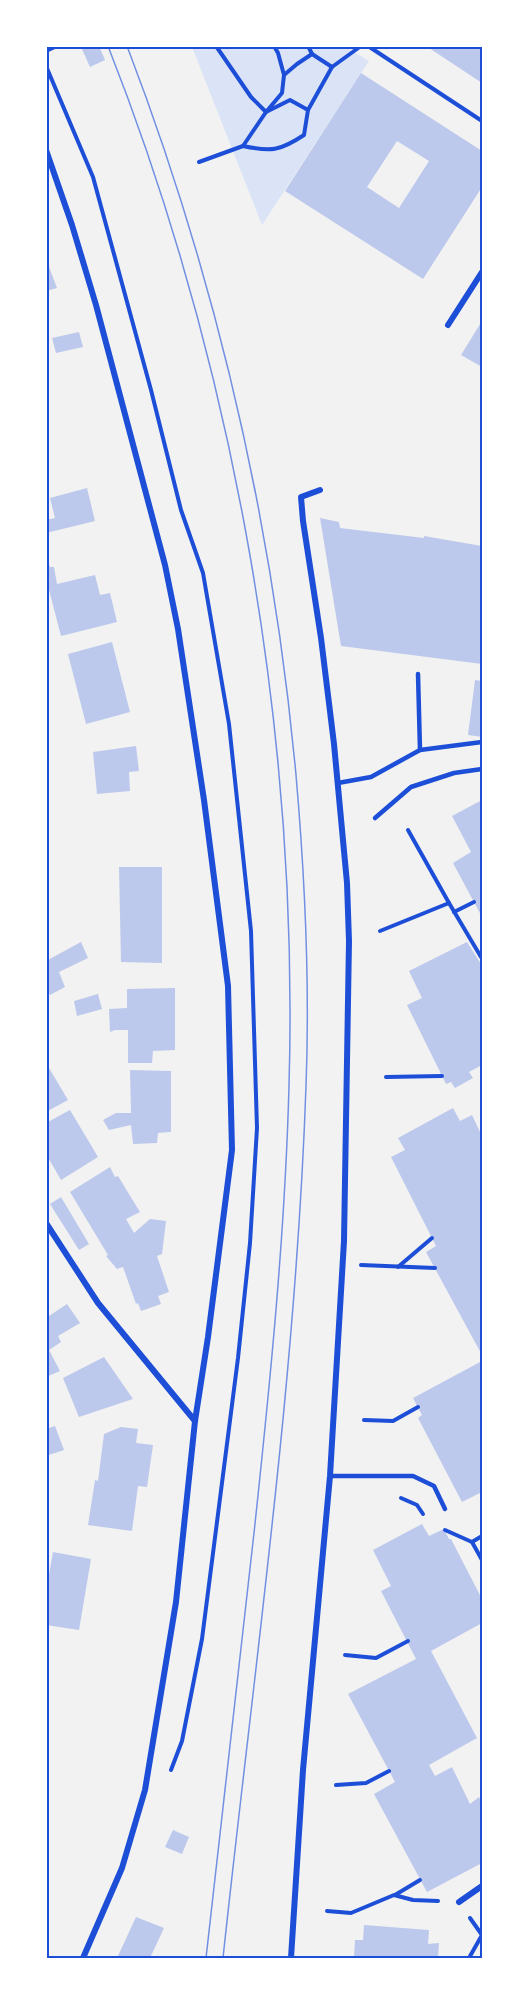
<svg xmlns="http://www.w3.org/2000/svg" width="529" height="2005" font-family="'Times New Roman',serif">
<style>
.green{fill:#dbe4f7}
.building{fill:#bdc9ec;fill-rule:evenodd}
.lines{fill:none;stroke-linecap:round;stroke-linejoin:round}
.path{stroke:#1d4ed8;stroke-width:4}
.service{stroke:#1d4ed8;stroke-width:4.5}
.minor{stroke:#1d4ed8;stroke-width:6}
.tram{stroke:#7290e2;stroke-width:1.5}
.neatline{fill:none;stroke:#1d4ed8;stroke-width:2}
</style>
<rect width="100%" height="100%" fill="#f2f2f2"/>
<!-- green -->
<path class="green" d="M192,47H346L369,61L262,225Z"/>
<!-- building -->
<g class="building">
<path d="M99,46L105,60L90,67L81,47Z"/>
<path d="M426,46H482V83Z"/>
<path d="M361,73L482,151V187L423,279L285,191ZM397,141L429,161L399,208L367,187Z"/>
<path d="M46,259L57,288L46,291Z"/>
<path d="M482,321V367L461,355Z"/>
<path d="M79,332L83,347L56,353L52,338Z"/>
<path d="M87,488L95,521L46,533V520L55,518L50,498Z"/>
<path d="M320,518L339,522L340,528L424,538V536L482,546V664L341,646Z"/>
<path d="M46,558L50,567H54L57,584L95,575L100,595L110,593L117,622L61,636L48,586H46Z"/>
<path d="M112,642L130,712L86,724L68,654Z"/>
<path d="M475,680L482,681V737L468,735Z"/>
<path d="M136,746L139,771L129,772L130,791L97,794L93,752Z"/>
<path d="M482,800V917L453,863L471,852L452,816Z"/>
<path d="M119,867H162V963L121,962Z"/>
<path d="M81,942L88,958L59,972L65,987L50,995L46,989V961Z"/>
<path d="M467,942L481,964L482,963V1065L469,1072L473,1078L455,1088L451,1082L446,1084L407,1005L422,998L409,971Z"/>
<path d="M175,988V1050L153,1051L152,1063H128V1030H115L110,1032L109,1009L127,1008V989Z"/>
<path d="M98,994L102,1009L77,1016L74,1001Z"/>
<path d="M46,1063L68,1100L46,1112Z"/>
<path d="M130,1070L171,1071V1132L158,1133L157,1143L133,1144L131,1125L109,1130L103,1120L116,1113H131Z"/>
<path d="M453,1108L460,1121L472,1115L482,1136V1355L426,1252L436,1246L391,1157L405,1150L398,1138Z"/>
<path d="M70,1110L98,1157L61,1180L46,1154V1123Z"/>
<path d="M110,1167L115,1177L118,1176L140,1212L126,1219L134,1233L150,1219L166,1221L162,1254L157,1256L169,1292L158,1296L161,1304L141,1311L138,1303L136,1304L123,1267L117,1269L106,1256L108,1255L70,1192Z"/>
<path d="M61,1197L89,1244L79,1250L50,1204Z"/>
<path d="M67,1304L80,1323L58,1336L61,1342L49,1350L60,1371L46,1377V1318Z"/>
<path d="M104,1357L133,1399L79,1417L63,1378Z"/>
<path d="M482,1361V1492L462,1502L418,1418L422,1415L413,1398Z"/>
<path d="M55,1426L64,1450L46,1456V1429Z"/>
<path d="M121,1427L138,1429L136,1443L153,1445L147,1487L138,1486L132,1531L88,1525L95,1480L98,1481L104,1434Z"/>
<path d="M422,1524L429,1536L444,1529L449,1539H451L482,1599V1623L431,1651L477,1738L429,1765L435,1776L452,1767L470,1804L479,1797L482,1804V1863L427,1892L374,1794L395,1782L348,1694L416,1659L381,1591L391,1586L373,1550Z"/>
<path d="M53,1552L91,1559L79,1630L46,1625V1591Z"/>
<path d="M173,1830L189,1837L182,1854L165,1847Z"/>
<path d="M136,1917L164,1928L150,1958H122L118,1956Z"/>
<path d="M364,1925L429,1930L428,1944L439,1943L438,1958H354L355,1940H363Z"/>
</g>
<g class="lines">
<!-- path -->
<g class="path">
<path d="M216,46L251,97L266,112L290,100L308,110"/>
<path d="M308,46L312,54"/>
<path d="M368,46L482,121"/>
<path d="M46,51L57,46"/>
<path d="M46,66L93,177L151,390L181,510L203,573L229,724L251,931L257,1128L250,1243L238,1358L202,1639L182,1741L171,1770"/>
<path d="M284,75L297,64L312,54L332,67"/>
<path d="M243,146C271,152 280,151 304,135L308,110L332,67L361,46"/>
<path d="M199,162L243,146L266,112L282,93L284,75L278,53L274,46"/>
<path d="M449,903L481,957L482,956"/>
<path d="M454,912L474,902"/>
<path d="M380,931L449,903L408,830"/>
<path d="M386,1077L442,1076"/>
<path d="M361,1265L435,1268"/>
<path d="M398,1267L432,1238"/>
<path d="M364,1420L393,1421L418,1407"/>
<path d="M401,1498L417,1505L423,1514"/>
<path d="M445,1530L472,1542"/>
<path d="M482,1536L472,1542L482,1560"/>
<path d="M345,1655L376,1658L408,1641"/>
<path d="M336,1785L366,1783L389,1771"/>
<path d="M395,1895L420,1880"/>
<path d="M327,1911L351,1913L394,1895L413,1900L438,1901"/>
<path d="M469,1958L482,1935L470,1918"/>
</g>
<!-- service -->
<g class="service">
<path d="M418,674L420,750"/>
<path d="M338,783L371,777L420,750L482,742"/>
<path d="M375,818L411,787L454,773L482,769"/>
<path d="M330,1476H413L434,1486L445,1509"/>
</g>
<!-- minor -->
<g class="minor">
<path d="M46,150L72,225L96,305L165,565L178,629L204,800L228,986L232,1150L208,1337L195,1421L176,1602L145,1790L122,1868L83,1958"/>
<path d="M448,325L482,272"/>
<path d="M46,1223L98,1303L195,1421"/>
<path d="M459,1902L482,1886"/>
<path d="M291,1958L303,1770L330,1476L344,1241L349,941L347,883L334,744L321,638L303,521L301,497L320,490"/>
</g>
<!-- tram -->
<g class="tram">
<path d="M108,46C236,371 299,737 289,1086C285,1235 270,1384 254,1533C238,1675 222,1817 206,1958"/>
<path d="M127,46C217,281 273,525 296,775C305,878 310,982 306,1086C296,1378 254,1668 223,1958"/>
</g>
</g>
<!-- border -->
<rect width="529" height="2005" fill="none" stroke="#ffffff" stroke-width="96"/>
<rect x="48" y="48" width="433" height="1909" class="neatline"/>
</svg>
